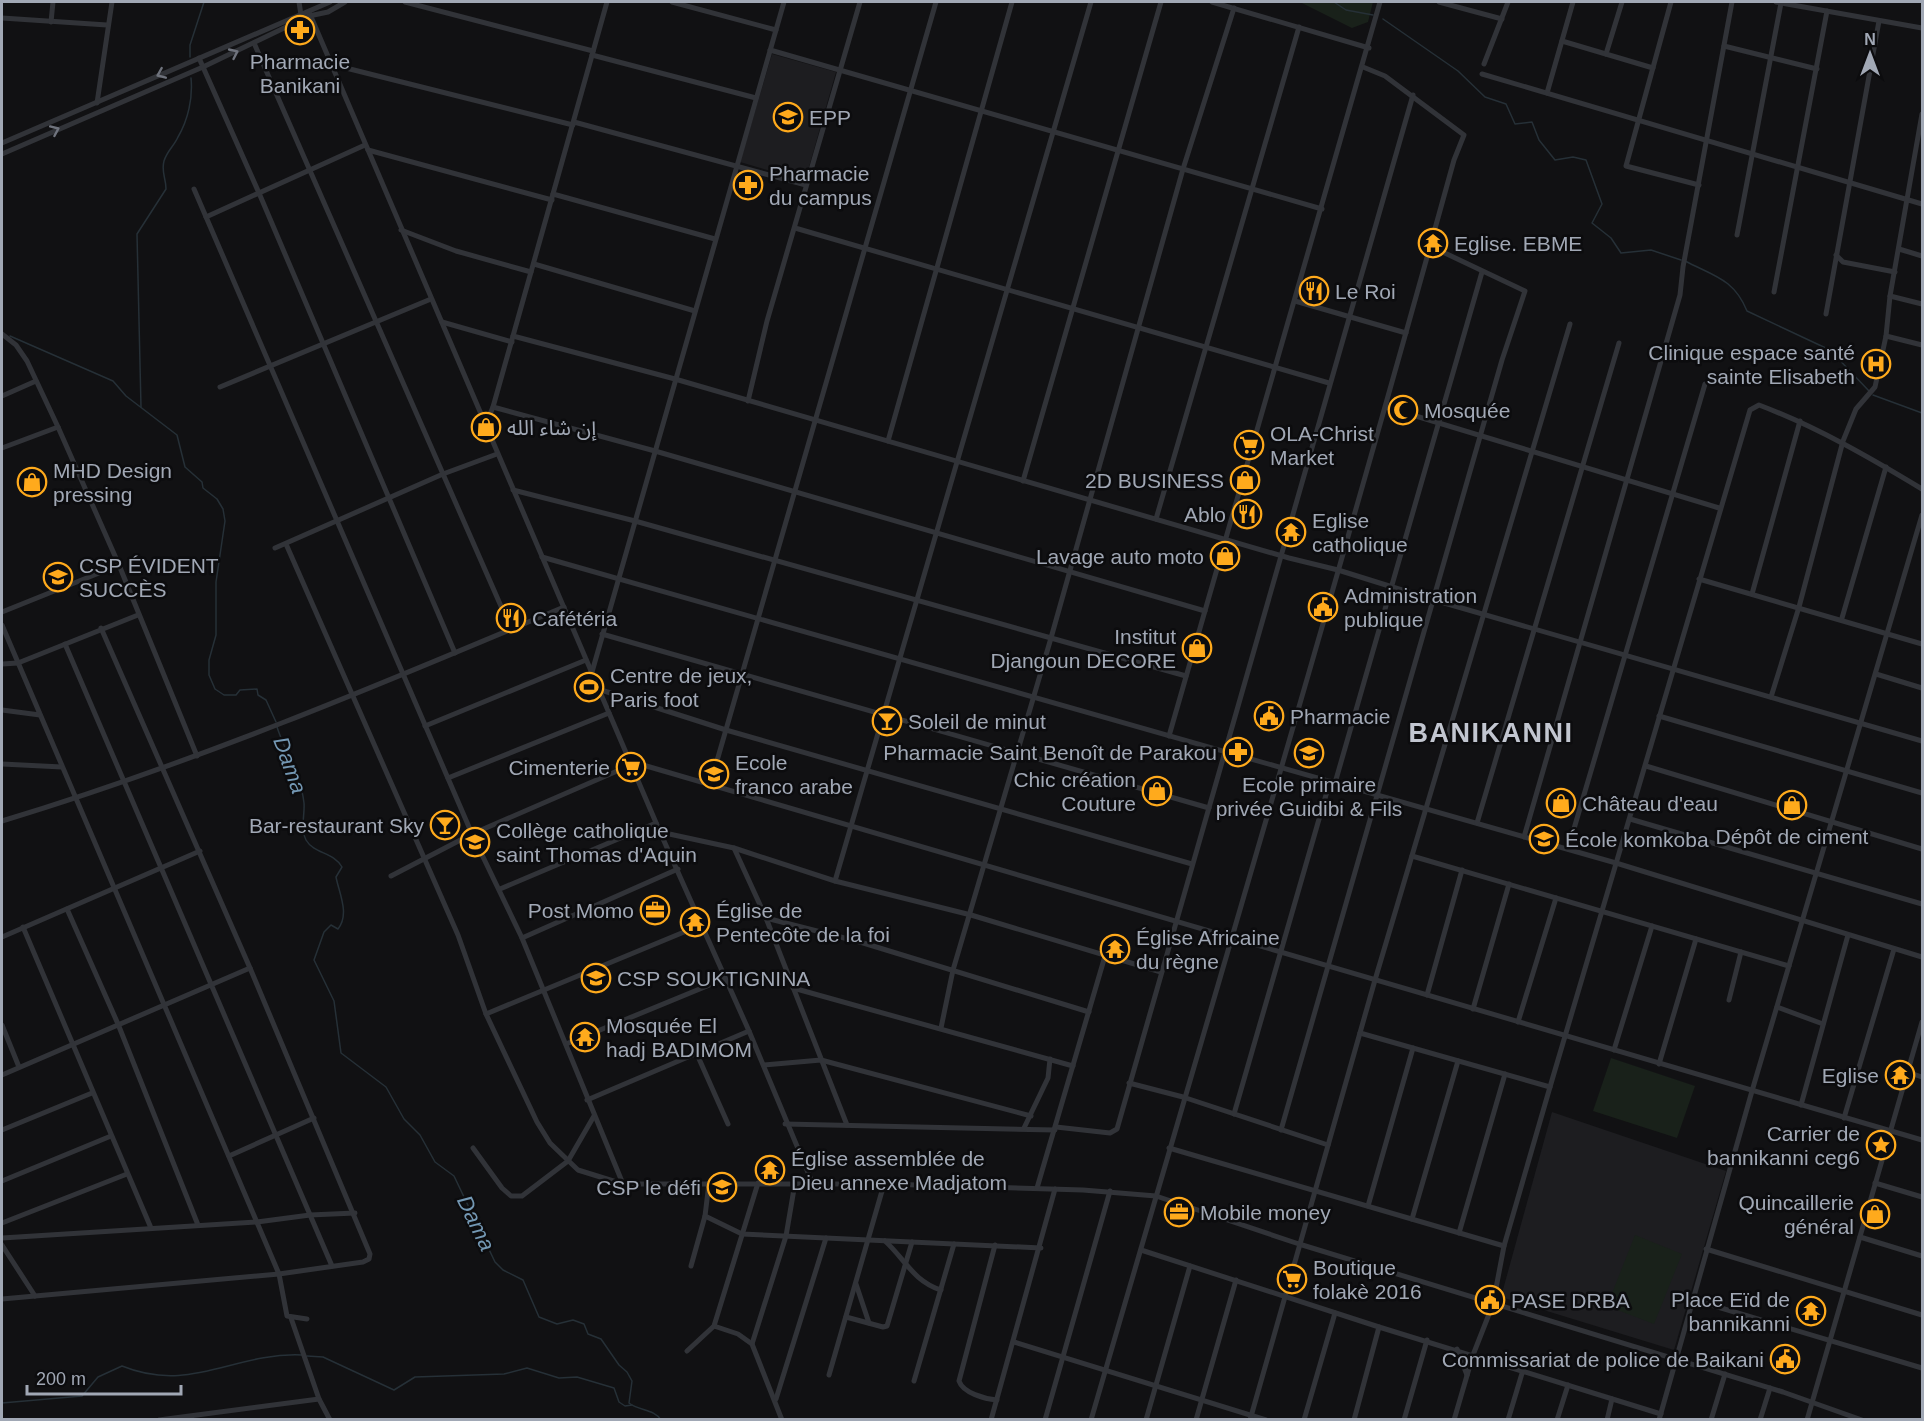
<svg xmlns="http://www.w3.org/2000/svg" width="1924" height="1421" font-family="Helvetica,'Noto Sans Arabic',sans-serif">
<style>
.built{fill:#1d1d20}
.green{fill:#19211a}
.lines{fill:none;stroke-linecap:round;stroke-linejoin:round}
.stream{stroke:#263037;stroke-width:1.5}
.minor{stroke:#313338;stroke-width:5}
.oneway{stroke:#6f737d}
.labels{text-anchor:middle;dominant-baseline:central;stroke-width:5;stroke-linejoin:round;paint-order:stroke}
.poi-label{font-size:21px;fill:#a1a8b5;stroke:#0c0c0e;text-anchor:start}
.water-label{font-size:22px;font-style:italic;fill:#7498b4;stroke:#0c0c0e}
.district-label{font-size:27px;font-weight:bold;letter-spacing:1.5px;fill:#c2c6d0;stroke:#0c0c0e}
</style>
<rect width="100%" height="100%" fill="#111113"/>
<!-- built -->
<g class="built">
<path d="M772,54L836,72L805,181L740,162Z"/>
<path d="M1552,1112L1726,1171L1674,1350L1501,1297Z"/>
</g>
<!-- green -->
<g class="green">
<path d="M1300,2H1373L1368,22L1352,28Z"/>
<path d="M1611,1058L1695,1086L1677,1138L1593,1111Z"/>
<path d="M1635,1235L1682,1254L1654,1324L1607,1306Z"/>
</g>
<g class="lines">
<!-- stream -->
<g class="stream">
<path d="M1334,2L1346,10L1373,15"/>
<path d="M1383,19L1458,71L1485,97L1506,104L1515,124L1532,122L1539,140L1555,160L1573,157L1586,160L1602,204L1592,223L1611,238L1621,253L1651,250L1681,260"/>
<path d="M190,57V45L204,2"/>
<path d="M1685,261C1714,276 1734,279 1747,311L1830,350L1869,391"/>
<path d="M10,336L113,381L126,396L177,435L185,467L202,482L203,488L217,499L223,509L225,521L216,582V635L209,660V675L215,689L224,695H236L240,690L257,689L258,695L266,700L276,722"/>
<path d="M1873,395L1922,413"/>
<path d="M141,407L137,234L166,189C166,178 161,172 164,161C167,151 174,146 178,137C188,120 193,98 191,78"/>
<path d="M277,727C285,752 301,776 304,803C305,815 300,829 306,840C314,854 334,852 342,867L336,877C339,893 350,914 338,929L331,925L324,932L314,960L334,1001L341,1053L386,1087L404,1119L420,1135L435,1162L454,1176L495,1262L503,1270L523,1280L539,1317L557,1324L573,1320L584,1324L588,1334L601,1339L619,1365L627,1372L632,1381L629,1403C639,1411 654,1409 661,1420"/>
<path d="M307,1356L323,1357L394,1390L415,1377L504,1374L527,1368L559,1378L577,1377L614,1388L619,1402L625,1406L632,1405"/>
<path d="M2,1403L82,1396L98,1377L122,1366C191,1394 234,1352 302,1355"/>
</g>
<!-- minor -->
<g class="minor">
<path d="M299,2L301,15"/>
<path d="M405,2L593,51"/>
<path d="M672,2L776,30"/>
<path d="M1212,2L1369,48"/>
<path d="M1439,2L1502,19"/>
<path d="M1671,2L1626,166L1699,185"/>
<path d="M1776,2L1922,28"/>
<path d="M309,12L660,832L749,1031L812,1182"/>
<path d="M2,18L107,25"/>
<path d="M51,22L53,2"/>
<path d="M1562,41L1653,68"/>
<path d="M254,43L511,629"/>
<path d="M1724,46L1817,69"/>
<path d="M770,50L1322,209"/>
<path d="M1606,54L1622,2"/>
<path d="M592,55L756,98"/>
<path d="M199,58L259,193L455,653"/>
<path d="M330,64L573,125"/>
<path d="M1484,64L1508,2"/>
<path d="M1482,74L1922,204"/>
<path d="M1547,93L1573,2"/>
<path d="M97,103L112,2"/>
<path d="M574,122L806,185"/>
<path d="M2,143L330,2"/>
<path d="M368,150L552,200"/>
<path d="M2,154L203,67L309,16L328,12L345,2"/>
<path d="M194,189L472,834L522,938L623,1184"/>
<path d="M553,194L715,239"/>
<path d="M206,217L365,145"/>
<path d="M795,228L1329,383"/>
<path d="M401,230L456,251L531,272"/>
<path d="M1737,235L1781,3"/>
<path d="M1899,249L1922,256"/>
<path d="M1836,255L1843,262L1895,272"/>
<path d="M534,264L695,311"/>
<path d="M1774,292L1827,11"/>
<path d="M1890,296L1922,304"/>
<path d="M1295,301L1406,333"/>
<path d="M1826,314L1879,21"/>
<path d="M442,322L512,342"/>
<path d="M2,334L16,345L27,361L58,427L119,565L197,756"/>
<path d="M513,336L675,379L1289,558L1338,570L1434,600L1922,741"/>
<path d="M1886,336L1922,345"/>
<path d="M220,387L431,299"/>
<path d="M2,396L36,381"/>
<path d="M748,401L767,321L860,2"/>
<path d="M493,407L655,451L1205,611"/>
<path d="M1386,407L1719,508"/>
<path d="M485,426L493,407L607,2"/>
<path d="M888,441L1012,2"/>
<path d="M2,448L58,427"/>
<path d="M1023,481L1161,2"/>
<path d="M513,490L635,521L1051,638L1183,169L1234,8"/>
<path d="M1156,519L1299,27"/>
<path d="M286,544L458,935L486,1014L537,1122L550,1143L578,1170L623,1184H884L1083,1190L1156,1196L1299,1244L1783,1392L1862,1420"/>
<path d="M275,548L443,474L497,454"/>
<path d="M542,557L1616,863L1922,957"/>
<path d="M1699,579L1922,644"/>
<path d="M1752,594L1800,421"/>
<path d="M2,612L119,565"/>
<path d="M1842,618L1886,467"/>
<path d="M2,625L279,1274L287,1316L307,1319"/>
<path d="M602,634L1209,808"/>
<path d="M65,644L332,1266"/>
<path d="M2,664L18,663L138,615"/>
<path d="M592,672L784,2"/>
<path d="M1876,674L1922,688"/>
<path d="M598,689L726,730L1192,864"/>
<path d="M1771,697L1799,607L1843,441L1856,409L1875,387L1886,336L1890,296L1922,114"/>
<path d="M2,710L40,715"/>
<path d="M1659,716L1922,793"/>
<path d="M425,726L586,660"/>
<path d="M1169,736L1380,2"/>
<path d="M2,764L62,767"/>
<path d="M1646,766L1922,849"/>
<path d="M448,778L609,713"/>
<path d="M1335,783L1482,272"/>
<path d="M710,785L936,2"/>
<path d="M1630,819L1922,904"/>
<path d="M2,821C194,763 379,685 564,607"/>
<path d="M1477,823L1619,343"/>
<path d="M660,832L734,848L835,881L971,915L1161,972"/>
<path d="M1524,837L1680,295L1683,267L1732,2"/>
<path d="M734,848L766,918L847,1125"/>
<path d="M1568,849L1705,384"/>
<path d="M1412,856L1789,966"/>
<path d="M391,876L472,834L631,765H643L1922,1140"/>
<path d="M835,881L1091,2"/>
<path d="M500,889L656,823"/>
<path d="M67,909L118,1024L198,1225"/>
<path d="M766,918L860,942L1089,1012"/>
<path d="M23,927L151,1228"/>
<path d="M2,937L200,851"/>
<path d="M522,938L678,869"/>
<path d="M793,988L1073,1066"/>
<path d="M1427,995L1462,870"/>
<path d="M1729,1000L1741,952"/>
<path d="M1777,1007L1823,1024"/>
<path d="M1473,1009L1509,884"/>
<path d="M486,1014L701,925"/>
<path d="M1518,1022L1556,898"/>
<path d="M2,1025L19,1067"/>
<path d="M941,1028L953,970L1051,638L1186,676"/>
<path d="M1360,1033L1550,1087"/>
<path d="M566,1044L724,979"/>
<path d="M1614,1050L1652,926"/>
<path d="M696,1052L728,1124"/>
<path d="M1659,1064L1696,939"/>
<path d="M764,1065L821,1060L1031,1116"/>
<path d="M1907,1072L1922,1077"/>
<path d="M2,1075L250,968"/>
<path d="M1129,1083L1183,1097L1328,1145"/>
<path d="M587,1100L749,1031"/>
<path d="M1801,1105L1848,935"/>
<path d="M1234,1114L1330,781"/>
<path d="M1844,1118L1894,949"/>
<path d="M785,1124L1055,1130"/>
<path d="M1056,1127L1110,1133L1117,1129L1413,95"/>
<path d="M1024,1128L1048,1078L1050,1059"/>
<path d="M2,1130L92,1093"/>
<path d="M1281,1130L1502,360L1525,291L1430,246"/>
<path d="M473,1148L502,1188L511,1196H522L568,1161L594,1116"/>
<path d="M1169,1148L1504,1246"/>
<path d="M229,1156L314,1118"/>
<path d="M2,1181L111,1136"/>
<path d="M1875,1183L1922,1197"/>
<path d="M1037,1188L1105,956"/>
<path d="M1368,1206L1413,1048"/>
<path d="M705,1216L742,1234L1041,1248"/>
<path d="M1412,1219L1458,1061"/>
<path d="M2,1223L127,1174"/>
<path d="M1459,1233L1505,1074"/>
<path d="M1860,1237L1922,1256"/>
<path d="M2,1238L257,1222L310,1215L355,1213"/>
<path d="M885,1241C905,1259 913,1281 941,1290"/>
<path d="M2,1245L35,1296"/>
<path d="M995,1245L959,1381C963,1393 985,1399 997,1400"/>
<path d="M1706,1249L1922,1315"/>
<path d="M1141,1250L1379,1327L1661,1414"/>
<path d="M691,1266L705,1216L709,1183"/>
<path d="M856,1284L869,1323"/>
<path d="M2,1299L279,1274L363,1262L369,1259L370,1254L250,968L101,628"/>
<path d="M1691,1299L1922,1368"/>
<path d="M846,1317L883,1327L887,1326L912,1242"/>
<path d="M291,1318L319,1399L330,1420"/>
<path d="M714,1326L738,1334L752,1344L782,1420"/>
<path d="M1014,1342L1266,1420"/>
<path d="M752,1344L786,1236L795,1183"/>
<path d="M1457,1349L1467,1375"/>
<path d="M687,1351L714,1326L758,1183"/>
<path d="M829,1375L884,1184"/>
<path d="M914,1381L954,1244"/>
<path d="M776,1399L826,1238"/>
<path d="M159,1420L319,1399"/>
<path d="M991,1420L1055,1189"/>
<path d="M1045,1420L1110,1191"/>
<path d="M1091,1420C1213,1000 1338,581 1454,160L1464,135L1385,76L1363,67"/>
<path d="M1146,1420L1190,1266"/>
<path d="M1196,1420L1236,1280"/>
<path d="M1250,1420L1375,980L1570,324"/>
<path d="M1304,1420L1335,1313"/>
<path d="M1354,1420L1379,1327"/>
<path d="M1404,1420L1427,1340"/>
<path d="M1454,1420L1473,1355L1493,1304L1504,1246L1550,1087L1750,410L1759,405C1817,427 1869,457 1922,489"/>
<path d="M1508,1420L1523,1370"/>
<path d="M1557,1420L1568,1385"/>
<path d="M1607,1420L1612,1399"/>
<path d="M1659,1420L1752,1091L1922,515"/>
<path d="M1711,1420L1725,1374"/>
<path d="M1760,1420L1770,1388"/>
<path d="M1807,1420L1922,1022"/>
</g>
</g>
<!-- one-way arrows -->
<defs><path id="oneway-chevron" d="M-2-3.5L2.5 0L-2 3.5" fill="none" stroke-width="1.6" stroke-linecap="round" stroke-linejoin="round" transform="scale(1.5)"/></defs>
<g class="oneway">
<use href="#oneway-chevron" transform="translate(234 53) rotate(-25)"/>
<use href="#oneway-chevron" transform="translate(161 74) rotate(157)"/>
<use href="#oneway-chevron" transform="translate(55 130) rotate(-24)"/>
</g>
<!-- icons -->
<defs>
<g id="pharmacy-ring" transform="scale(1.5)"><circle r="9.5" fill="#0c0c0e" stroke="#ffaa1c" stroke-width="1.5"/><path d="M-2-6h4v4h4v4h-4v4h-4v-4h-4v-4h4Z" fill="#ffaa1c"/></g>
<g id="school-ring" transform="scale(1.5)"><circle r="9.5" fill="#0c0c0e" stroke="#ffaa1c" stroke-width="1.5"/><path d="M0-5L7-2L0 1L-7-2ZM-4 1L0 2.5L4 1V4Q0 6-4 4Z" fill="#ffaa1c"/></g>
<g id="temple-ring" transform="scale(1.5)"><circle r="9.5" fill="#0c0c0e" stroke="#ffaa1c" stroke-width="1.5"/><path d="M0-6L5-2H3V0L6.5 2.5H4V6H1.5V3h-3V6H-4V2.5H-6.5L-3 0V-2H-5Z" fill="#ffaa1c"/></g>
<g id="restaurant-ring" transform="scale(1.5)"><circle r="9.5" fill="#0c0c0e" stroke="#ffaa1c" stroke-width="1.5"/><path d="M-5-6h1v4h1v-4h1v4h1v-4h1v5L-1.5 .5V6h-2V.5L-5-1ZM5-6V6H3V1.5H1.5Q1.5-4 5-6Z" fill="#ffaa1c"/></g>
<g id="hospital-ring" transform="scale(1.5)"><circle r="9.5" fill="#0c0c0e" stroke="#ffaa1c" stroke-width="1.5"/><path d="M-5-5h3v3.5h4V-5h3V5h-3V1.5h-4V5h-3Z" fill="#ffaa1c"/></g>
<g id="mosque-ring" transform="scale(1.5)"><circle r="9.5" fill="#0c0c0e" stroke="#ffaa1c" stroke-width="1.5"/><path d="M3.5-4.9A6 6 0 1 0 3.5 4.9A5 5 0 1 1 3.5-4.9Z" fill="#ffaa1c"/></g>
<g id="shop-ring" transform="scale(1.5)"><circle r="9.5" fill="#0c0c0e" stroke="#ffaa1c" stroke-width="1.5"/><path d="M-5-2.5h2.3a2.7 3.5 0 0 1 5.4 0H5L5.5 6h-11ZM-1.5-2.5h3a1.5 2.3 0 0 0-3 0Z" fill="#ffaa1c"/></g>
<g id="supermarket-ring" transform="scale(1.5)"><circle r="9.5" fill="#0c0c0e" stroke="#ffaa1c" stroke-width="1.5"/><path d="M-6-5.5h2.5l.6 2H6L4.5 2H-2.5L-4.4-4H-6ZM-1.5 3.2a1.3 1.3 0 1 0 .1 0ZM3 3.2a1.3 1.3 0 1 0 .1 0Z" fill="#ffaa1c"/></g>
<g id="civic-ring" transform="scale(1.5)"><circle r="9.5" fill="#0c0c0e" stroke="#ffaa1c" stroke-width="1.5"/><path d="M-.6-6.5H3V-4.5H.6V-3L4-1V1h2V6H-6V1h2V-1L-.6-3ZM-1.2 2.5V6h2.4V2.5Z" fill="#ffaa1c"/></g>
<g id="stadium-ring" transform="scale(1.5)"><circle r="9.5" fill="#0c0c0e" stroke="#ffaa1c" stroke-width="1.5"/><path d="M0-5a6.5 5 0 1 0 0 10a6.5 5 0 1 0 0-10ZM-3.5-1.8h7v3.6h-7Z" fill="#ffaa1c"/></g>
<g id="bar-ring" transform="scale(1.5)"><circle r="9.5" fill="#0c0c0e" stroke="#ffaa1c" stroke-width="1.5"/><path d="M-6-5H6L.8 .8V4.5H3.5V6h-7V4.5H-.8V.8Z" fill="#ffaa1c"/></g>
<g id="university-ring" transform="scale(1.5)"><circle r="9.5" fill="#0c0c0e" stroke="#ffaa1c" stroke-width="1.5"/><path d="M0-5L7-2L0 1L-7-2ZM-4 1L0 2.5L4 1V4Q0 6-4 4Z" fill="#ffaa1c"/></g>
<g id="office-ring" transform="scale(1.5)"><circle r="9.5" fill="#0c0c0e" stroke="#ffaa1c" stroke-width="1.5"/><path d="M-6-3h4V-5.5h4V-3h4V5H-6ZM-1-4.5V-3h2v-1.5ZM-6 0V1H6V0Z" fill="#ffaa1c"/></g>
<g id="sight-ring" transform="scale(1.5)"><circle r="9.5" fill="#0c0c0e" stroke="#ffaa1c" stroke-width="1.5"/><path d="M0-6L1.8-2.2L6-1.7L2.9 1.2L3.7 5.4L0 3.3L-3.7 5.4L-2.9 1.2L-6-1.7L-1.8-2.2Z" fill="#ffaa1c"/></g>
</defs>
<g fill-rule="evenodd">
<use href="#pharmacy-ring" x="300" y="30"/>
<use href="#school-ring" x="788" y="117"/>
<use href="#pharmacy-ring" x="748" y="185"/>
<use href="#temple-ring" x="1433" y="243"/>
<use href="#restaurant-ring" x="1314" y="291"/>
<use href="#hospital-ring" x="1876" y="364"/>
<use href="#mosque-ring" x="1403" y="410"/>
<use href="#shop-ring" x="486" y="427"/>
<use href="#supermarket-ring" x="1249" y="445"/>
<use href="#shop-ring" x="1245" y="480"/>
<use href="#shop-ring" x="32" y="482"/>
<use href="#restaurant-ring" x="1247" y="514"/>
<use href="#temple-ring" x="1291" y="532"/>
<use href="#shop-ring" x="1225" y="556"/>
<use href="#school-ring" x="58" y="577"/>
<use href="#civic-ring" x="1323" y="607"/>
<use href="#restaurant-ring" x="511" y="618"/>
<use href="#shop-ring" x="1197" y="648"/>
<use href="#stadium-ring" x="589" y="687"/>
<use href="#civic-ring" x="1269" y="716"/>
<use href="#bar-ring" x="887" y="721"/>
<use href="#pharmacy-ring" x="1238" y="752"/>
<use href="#school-ring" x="1309" y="753"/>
<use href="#supermarket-ring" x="631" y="767"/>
<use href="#university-ring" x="714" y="774"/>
<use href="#shop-ring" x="1157" y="791"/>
<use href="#shop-ring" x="1561" y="803"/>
<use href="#shop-ring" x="1792" y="805"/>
<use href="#bar-ring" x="445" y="825"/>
<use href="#school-ring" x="1544" y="839"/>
<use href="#university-ring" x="475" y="842"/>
<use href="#office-ring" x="655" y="910"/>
<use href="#temple-ring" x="695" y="922"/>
<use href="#temple-ring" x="1115" y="949"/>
<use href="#school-ring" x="596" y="978"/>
<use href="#temple-ring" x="585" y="1037"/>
<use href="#temple-ring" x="1900" y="1075"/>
<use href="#sight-ring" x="1881" y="1145"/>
<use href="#temple-ring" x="770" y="1170"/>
<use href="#school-ring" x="722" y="1187"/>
<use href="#office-ring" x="1179" y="1212"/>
<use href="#shop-ring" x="1875" y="1214"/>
<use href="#supermarket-ring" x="1292" y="1279"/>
<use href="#civic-ring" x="1490" y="1300"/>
<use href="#temple-ring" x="1811" y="1311"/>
<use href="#civic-ring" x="1785" y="1359"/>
</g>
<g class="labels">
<!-- poi labels -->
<g class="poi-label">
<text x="300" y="61" text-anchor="middle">Pharmacie<tspan x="300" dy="24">Banikani</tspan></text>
<text x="809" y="117">EPP</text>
<text x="769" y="173">Pharmacie<tspan x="769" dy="24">du campus</tspan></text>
<text x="1454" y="243">Eglise. EBME</text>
<text x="1335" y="291">Le Roi</text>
<text x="1855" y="352" text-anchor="end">Clinique espace santé<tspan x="1855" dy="24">sainte Elisabeth</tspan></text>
<text x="1424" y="410">Mosquée</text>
<text x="507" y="427">إن شاء الله</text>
<text x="1270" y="433">OLA-Christ<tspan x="1270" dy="24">Market</tspan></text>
<text x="53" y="470">MHD Design<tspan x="53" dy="24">pressing</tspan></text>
<text x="1224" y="480" text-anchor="end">2D BUSINESS</text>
<text x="1226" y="514" text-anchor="end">Ablo</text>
<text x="1312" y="520">Eglise<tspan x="1312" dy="24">catholique</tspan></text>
<text x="1204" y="556" text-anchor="end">Lavage auto moto</text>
<text x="79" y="565">CSP ÉVIDENT<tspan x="79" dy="24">SUCCÈS</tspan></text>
<text x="1344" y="595">Administration<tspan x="1344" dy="24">publique</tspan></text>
<text x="532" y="618">Cafétéria</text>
<text x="1176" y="636" text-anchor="end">Institut<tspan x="1176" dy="24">Djangoun DECORE</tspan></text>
<text x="610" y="675">Centre de jeux,<tspan x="610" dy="24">Paris foot</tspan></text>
<text x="1290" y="716">Pharmacie</text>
<text x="908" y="721">Soleil de minut</text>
<text x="1217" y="752" text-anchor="end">Pharmacie Saint Benoît de Parakou</text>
<text x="735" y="762">Ecole<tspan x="735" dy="24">franco arabe</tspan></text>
<text x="610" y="767" text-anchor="end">Cimenterie</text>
<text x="1136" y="779" text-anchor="end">Chic création<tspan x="1136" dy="24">Couture</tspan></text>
<text x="1309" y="784" text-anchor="middle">Ecole primaire<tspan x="1309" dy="24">privée Guidibi &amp; Fils</tspan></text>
<text x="1582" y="803">Château d'eau</text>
<text x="424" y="825" text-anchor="end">Bar-restaurant Sky</text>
<text x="496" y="830">Collège catholique<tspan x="496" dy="24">saint Thomas d'Aquin</tspan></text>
<text x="1792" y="836" text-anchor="middle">Dépôt de ciment</text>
<text x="1565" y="839">École komkoba</text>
<text x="634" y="910" text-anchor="end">Post Momo</text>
<text x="716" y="910">Église de<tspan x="716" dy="24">Pentecôte de la foi</tspan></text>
<text x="1136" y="937">Église Africaine<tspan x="1136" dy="24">du règne</tspan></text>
<text x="617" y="978">CSP SOUKTIGNINA</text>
<text x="606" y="1025">Mosquée El<tspan x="606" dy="24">hadj BADIMOM</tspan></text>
<text x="1879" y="1075" text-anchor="end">Eglise</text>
<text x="1860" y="1133" text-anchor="end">Carrier de<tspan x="1860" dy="24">bannikanni ceg6</tspan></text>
<text x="791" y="1158">Église assemblée de<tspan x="791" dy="24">Dieu annexe Madjatom</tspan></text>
<text x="701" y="1187" text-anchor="end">CSP le défi</text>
<text x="1854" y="1202" text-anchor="end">Quincaillerie<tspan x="1854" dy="24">général</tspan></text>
<text x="1200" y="1212">Mobile money</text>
<text x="1313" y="1267">Boutique<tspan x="1313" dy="24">folakè 2016</tspan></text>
<text x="1790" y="1299" text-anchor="end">Place Eïd de<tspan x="1790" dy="24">bannikanni</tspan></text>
<text x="1511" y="1300">PASE DRBA</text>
<text x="1764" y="1359" text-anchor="end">Commissariat de police de Baikani</text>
</g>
<!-- water labels -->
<g class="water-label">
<text transform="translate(290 765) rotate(70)">Dama</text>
<text transform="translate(476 1223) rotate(64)">Dama</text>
</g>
<!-- district labels -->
<g class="district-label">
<text x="1491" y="733">BANIKANNI</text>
</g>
</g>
<!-- border -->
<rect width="1924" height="1421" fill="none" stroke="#a1a8b5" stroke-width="6"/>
<!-- north arrow -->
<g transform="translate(1870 54)" stroke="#0c0c0e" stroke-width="4.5" paint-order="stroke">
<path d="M0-4.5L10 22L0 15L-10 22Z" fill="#a1a8b5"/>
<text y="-9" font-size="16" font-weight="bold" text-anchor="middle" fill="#a1a8b5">N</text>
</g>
<!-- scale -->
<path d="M27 1385v9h154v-9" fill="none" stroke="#a1a8b5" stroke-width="3"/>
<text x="36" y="1385" font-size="18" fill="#a1a8b5" stroke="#0c0c0e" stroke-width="4.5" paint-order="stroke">200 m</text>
</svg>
